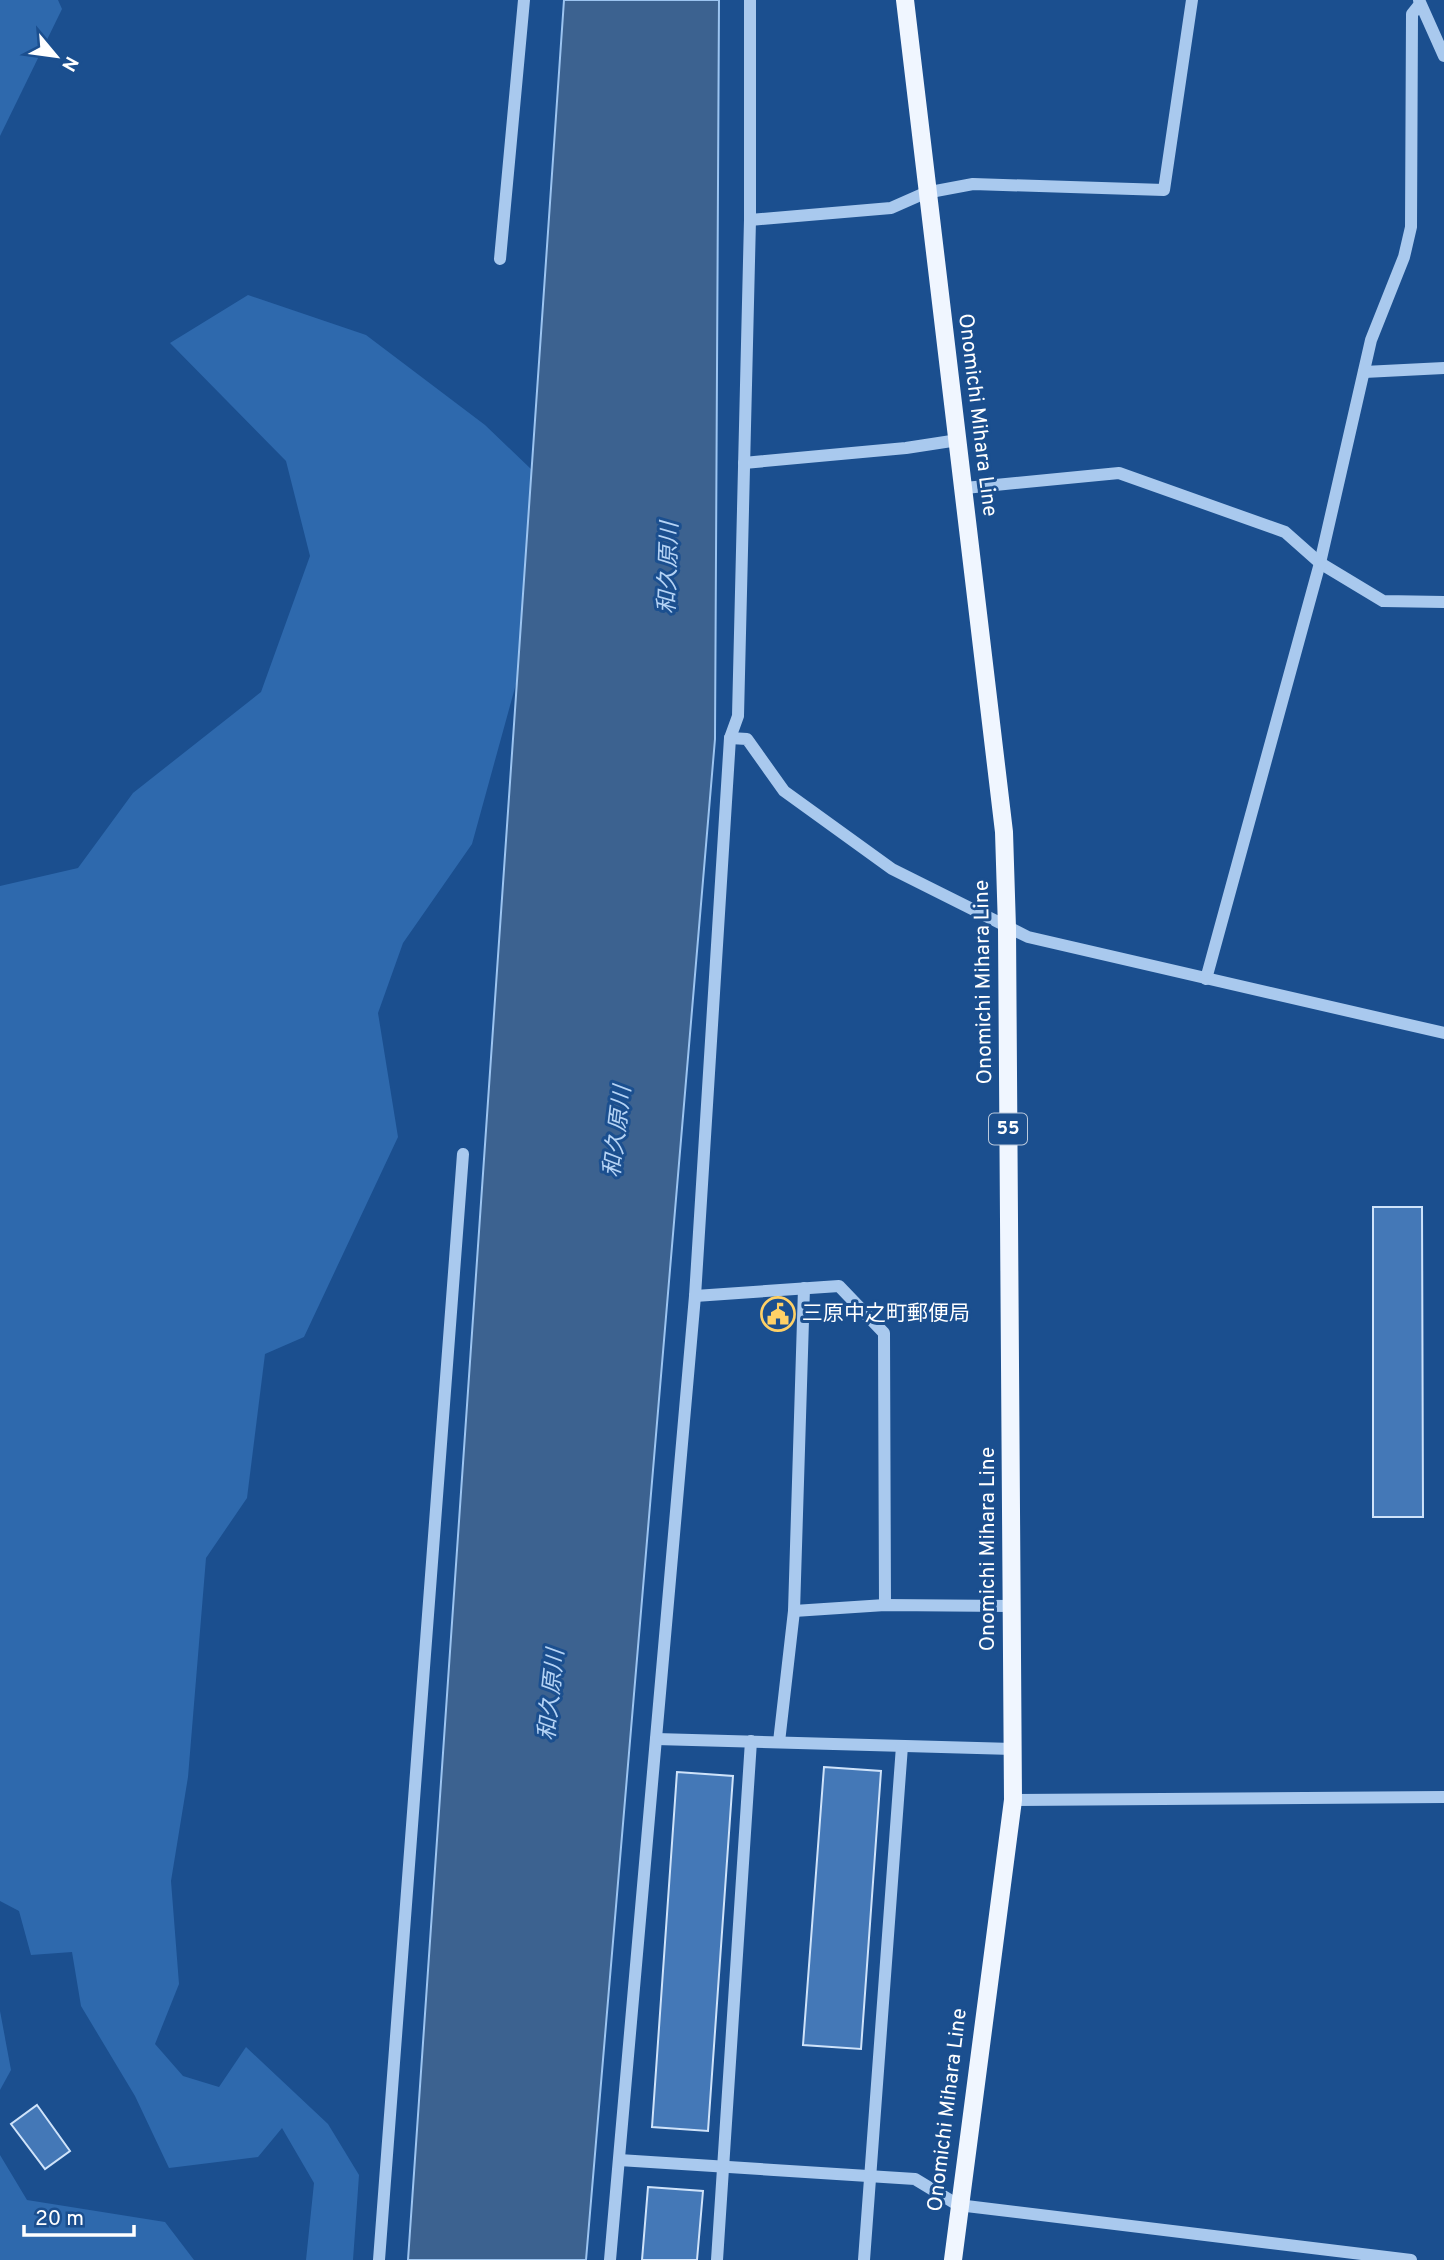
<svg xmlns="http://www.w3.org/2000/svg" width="1444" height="2260" font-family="Overpass,'Noto Sans JP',sans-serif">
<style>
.green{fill:#2e69ad}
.water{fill:#3c6290;stroke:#9cc4f0;stroke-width:2}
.building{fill:#4478b7;stroke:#cfe3fa;stroke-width:2}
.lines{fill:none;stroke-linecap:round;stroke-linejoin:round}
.minor{stroke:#a9c9ee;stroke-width:12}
.major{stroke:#f0f6ff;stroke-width:18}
.labels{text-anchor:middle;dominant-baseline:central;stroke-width:6;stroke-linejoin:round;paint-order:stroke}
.shield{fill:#1b4f8f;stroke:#bbcadd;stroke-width:2}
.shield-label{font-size:19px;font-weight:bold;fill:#fff}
.street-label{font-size:21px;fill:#fff;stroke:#1b4f8f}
.poi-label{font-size:21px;fill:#fff;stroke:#1b4f8f;text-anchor:start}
.water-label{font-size:23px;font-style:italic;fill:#b5d3f5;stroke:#1b4f8f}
</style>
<rect width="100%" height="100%" fill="#1b4f8f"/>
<!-- green -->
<g class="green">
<path d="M0,0H58L62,9L0,136Z"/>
<path d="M248,295L366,335L485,425L532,470L530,633L472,844L403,943L378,1013L398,1137L304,1337L265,1354L247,1498L206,1558L188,1777L171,1881L179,1984L155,2044L183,2076L219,2087L246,2047L328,2124L359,2175L353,2260H306L314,2183L282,2128L258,2157L169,2168L135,2096L81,2006L72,1952L31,1955L19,1911L0,1901V886L78,868L133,793L261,692L310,556L286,461L170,343Z"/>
<path d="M0,2011L11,2070L0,2090Z"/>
<path d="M0,2155L27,2200L165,2222L194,2260H0Z"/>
</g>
<!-- water -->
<path class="water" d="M564,0H719L715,739L586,2260H408Z"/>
<!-- building -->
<g class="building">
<path d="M1373,1207H1422L1423,1517H1373Z"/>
<path d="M824,1767L881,1771L861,2049L803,2045Z"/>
<path d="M677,1772L733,1776L708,2131L652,2127Z"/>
<path d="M37,2105L70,2151L45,2169L11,2124Z"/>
<path d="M648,2187L703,2191L697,2260H642Z"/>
</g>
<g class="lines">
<!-- minor -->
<g class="minor">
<path d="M1419,0L1444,56"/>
<path d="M750,220L891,208L925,193L973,184L1164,190L1192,0"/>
<path d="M500,259L524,0"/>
<path d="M1364,372L1444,368"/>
<path d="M744,463L906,448L958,440"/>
<path d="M965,488L1119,473L1285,532L1320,563L1383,601L1444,602"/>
<path d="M730,738L747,739L784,791L892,869L1028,937L1444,1033"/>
<path d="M1206,979L1320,563L1371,340L1404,257L1411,227L1412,14L1420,4"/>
<path d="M695,1296L839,1286L884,1333L885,1605"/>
<path d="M794,1611L885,1605L1011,1606"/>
<path d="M656,1739L1013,1749"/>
<path d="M779,1742L794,1611L804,1288"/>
<path d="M1013,1800L1444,1797"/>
<path d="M619,2160L915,2179L958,2205L1411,2260"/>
<path d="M379,2260L463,1154"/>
<path d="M610,2260L695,1296L730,738L738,716L750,220V0"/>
<path d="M717,2260L751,1741"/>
<path d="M864,2260L902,1746"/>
</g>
<!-- major -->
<path class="major" d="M905,0L1004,832L1007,928L1013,1800L953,2260"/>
</g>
<!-- icons -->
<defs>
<g id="civic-ring" transform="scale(1.75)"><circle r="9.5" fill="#1b4f8f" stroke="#ffd166" stroke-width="1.5"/><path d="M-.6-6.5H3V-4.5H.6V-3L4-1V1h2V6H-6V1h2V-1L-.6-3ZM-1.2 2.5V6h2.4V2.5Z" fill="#ffd166"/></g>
</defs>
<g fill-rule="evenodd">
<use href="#civic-ring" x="778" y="1314"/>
</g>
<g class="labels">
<!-- shield labels -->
<rect class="shield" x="989" y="1113.5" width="38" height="31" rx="5"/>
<g class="shield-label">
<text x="1008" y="1129">55</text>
</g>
<!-- street labels -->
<g class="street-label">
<text transform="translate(977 415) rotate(83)">Onomichi Mihara Line</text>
<text transform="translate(984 982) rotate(-91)">Onomichi Mihara Line</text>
<text transform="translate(988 1549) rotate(-90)">Onomichi Mihara Line</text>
<text transform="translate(948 2110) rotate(-83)">Onomichi Mihara Line</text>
</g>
<!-- poi labels -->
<g class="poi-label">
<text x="802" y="1314">三原中之町郵便局</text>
</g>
<!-- water labels -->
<g class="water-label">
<text transform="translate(670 568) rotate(-88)">和久原川</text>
<text transform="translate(619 1132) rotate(-83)">和久原川</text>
<text transform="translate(553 1695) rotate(-84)">和久原川</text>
</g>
</g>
<!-- north arrow -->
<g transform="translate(56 56) rotate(119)" stroke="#1b4f8f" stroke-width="5" paint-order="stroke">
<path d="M0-5L12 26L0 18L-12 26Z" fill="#ffffff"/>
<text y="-10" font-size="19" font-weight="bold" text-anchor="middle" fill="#ffffff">N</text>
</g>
<!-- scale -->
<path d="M24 2225v10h110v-10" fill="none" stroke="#ffffff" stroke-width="3.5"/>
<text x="35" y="2225" font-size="21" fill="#ffffff" stroke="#1b4f8f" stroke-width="5" paint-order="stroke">20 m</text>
</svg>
